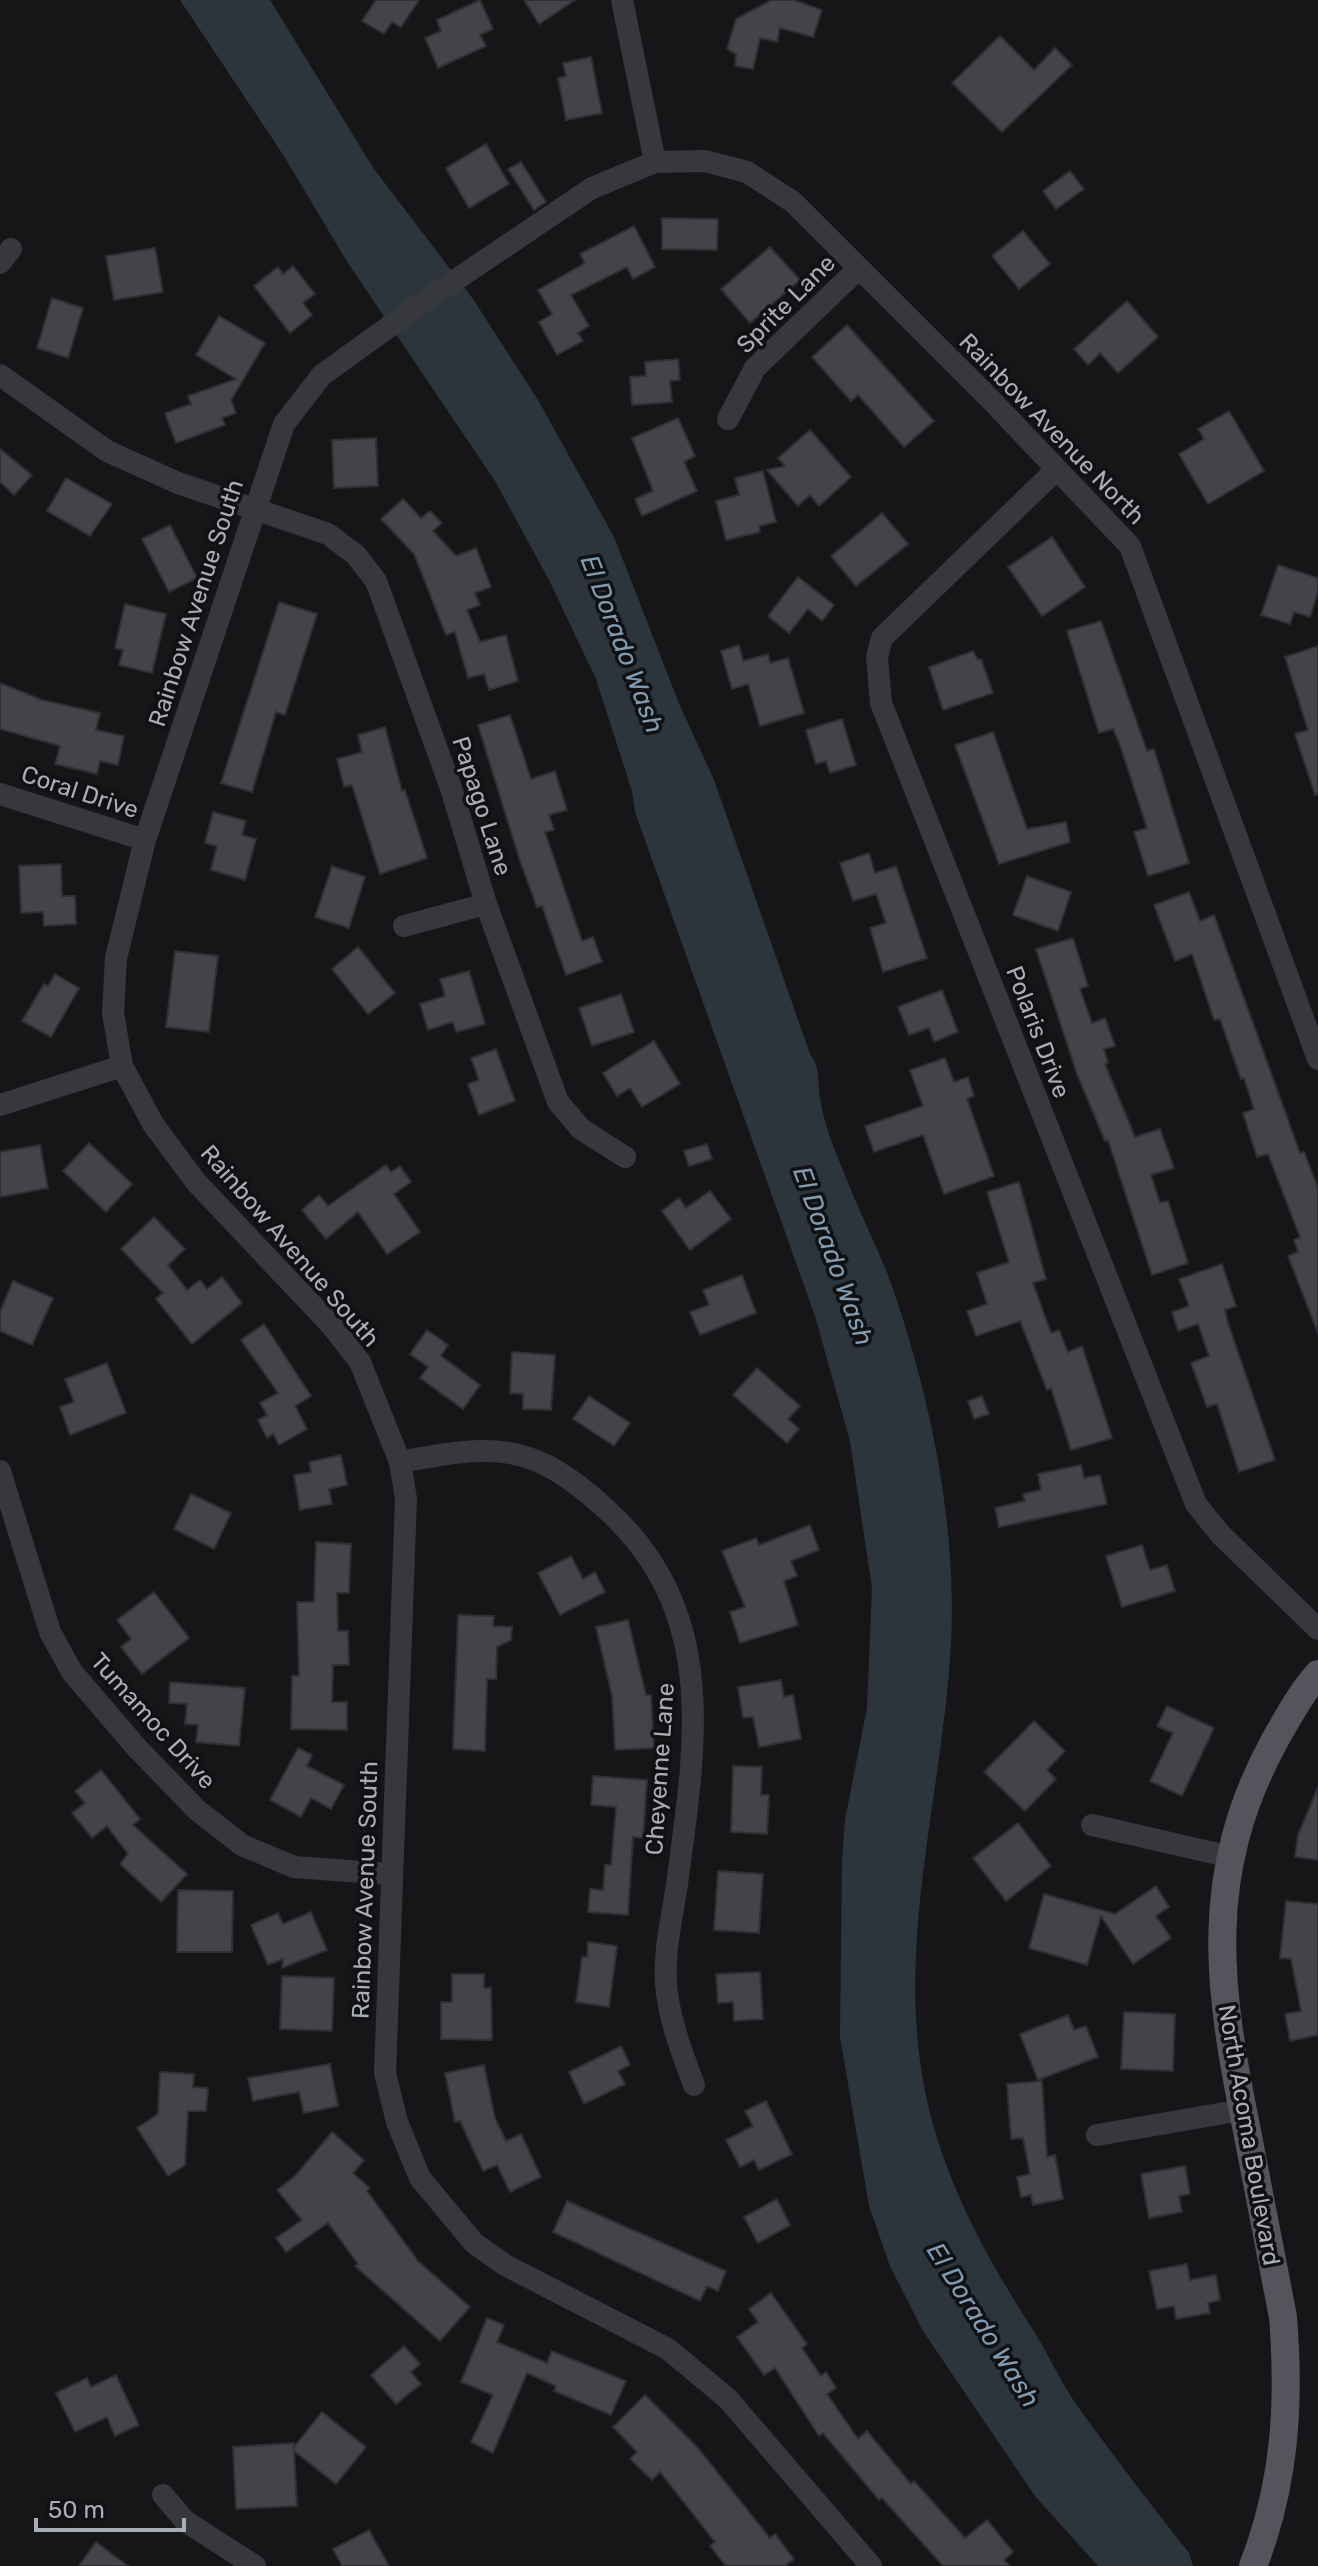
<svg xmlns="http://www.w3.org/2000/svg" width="1318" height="2566" font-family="Rubik,sans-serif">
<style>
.water{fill:#2d353c}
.building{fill:#434348;stroke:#303034;stroke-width:2}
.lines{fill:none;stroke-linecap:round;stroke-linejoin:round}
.minor{stroke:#37383d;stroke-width:22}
.major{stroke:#54555c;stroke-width:28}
.labels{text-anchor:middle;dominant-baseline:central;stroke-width:7;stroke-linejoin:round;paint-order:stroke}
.street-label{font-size:24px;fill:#a9adb8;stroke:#111113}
.water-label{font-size:26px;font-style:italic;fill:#819bb2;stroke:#111113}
</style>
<rect width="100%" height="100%" fill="#161618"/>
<!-- water -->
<path class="water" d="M180,0H270L374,169L473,299L538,400L614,537L680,706L714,780L810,1054C819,1065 818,1077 819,1091C823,1127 838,1157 851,1190C864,1222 881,1255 892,1286C930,1396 957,1524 951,1642C943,1800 890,1955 930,2113C950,2192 990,2263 1033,2330C1049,2355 1061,2383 1078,2407C1113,2455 1151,2505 1189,2553L1193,2566H1098L1035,2496L923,2331L890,2266L869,2206L840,2037L842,1859L845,1820L867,1708L872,1588L850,1441L815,1316L635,812L632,791L596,679L549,580L495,481L346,260L282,153Z"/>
<!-- building -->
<g class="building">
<path d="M376,0H419L401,27L392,22L384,34L362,21Z"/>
<path d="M480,0L493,29L480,35L486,46L438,68L425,38L441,31L437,20Z"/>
<path d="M524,0H575L539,24Z"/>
<path d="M771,0H794L822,10L813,37L780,28L777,42L760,38L753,69L735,66L736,54L727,49L736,19Z"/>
<path d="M1000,36L1034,70L1055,48L1072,65L1002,132L952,83Z"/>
<path d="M591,57L602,113L566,120L558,78L566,76L563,63Z"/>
<path d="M486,144L509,184L469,208L446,168Z"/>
<path d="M521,162L546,202L534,210L508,169Z"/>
<path d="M1070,171L1084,189L1056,209L1043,191Z"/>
<path d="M662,218L718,219L717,250L662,249Z"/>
<path d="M634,226L655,267L633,279L627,267L571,295L589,326L578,333L583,341L557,355L539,322L552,314L538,290L585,263L580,254Z"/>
<path d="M1023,231L1050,264L1019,289L992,256Z"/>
<path d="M770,247L800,280L750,323L721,289Z"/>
<path d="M155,248L163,292L114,300L106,256Z"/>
<path d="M293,266L315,294L303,303L312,315L290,333L254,286L278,267L283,274Z"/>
<path d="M52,298L83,308L68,358L37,348Z"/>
<path d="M1127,301L1158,337L1118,373L1100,353L1088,365L1074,349Z"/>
<path d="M219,316L265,343L231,400L236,413L222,418L225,425L176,443L165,413L191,404L188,396L236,379L196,355Z"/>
<path d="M847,325L934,421L904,447L858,395L851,401L812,357Z"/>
<path d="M678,359L680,380L670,381L672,402L632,405L630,377L646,376L645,362Z"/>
<path d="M1229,411L1264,471L1208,504L1179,454L1204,439L1198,429Z"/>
<path d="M678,418L695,456L684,462L697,491L642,516L635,499L653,491L632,438Z"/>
<path d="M810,430L851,477L819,506L810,495L798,506L767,470L785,466L778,458Z"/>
<path d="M376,438L378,486L334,488L332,440Z"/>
<path d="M0,449L32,475L14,495L0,482Z"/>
<path d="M763,471L776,522L759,526L760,532L726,540L716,501L739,495L735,478Z"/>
<path d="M66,478L112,504L90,536L47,511Z"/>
<path d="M403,499L421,518L430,511L442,523L433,531L456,556L476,548L491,587L475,593L480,605L467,610L480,642L506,635L518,681L489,690L484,674L468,678L455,632L446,635L414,554L381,519Z"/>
<path d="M882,513L908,544L856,586L831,556Z"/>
<path d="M170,525L197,578L169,592L142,539Z"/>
<path d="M1052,537L1085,587L1042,616L1008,567Z"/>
<path d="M1278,565L1318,578V592L1310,617L1294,612L1290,624L1261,615Z"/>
<path d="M798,577L834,605L822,621L808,609L789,633L768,616Z"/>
<path d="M279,602L317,614L285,715L276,712L252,792L221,783Z"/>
<path d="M125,604L166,614L152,673L119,665L123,650L115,648Z"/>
<path d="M1101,621L1147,751L1154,749L1189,863L1148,876L1134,832L1147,828L1119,742L1113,729L1099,733L1067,631Z"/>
<path d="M739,645L743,661L768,654L770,663L788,658L804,713L760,726L748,684L732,689L721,651Z"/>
<path d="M1318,646V794L1315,795L1295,734L1308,730L1285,657Z"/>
<path d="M973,651L978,660L981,659L993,693L943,710L929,667Z"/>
<path d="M0,683L42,700L100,713L96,730L124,736L118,765L100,761L97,774L55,764L60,746L0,729Z"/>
<path d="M510,715L531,779L555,771L567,810L549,815L554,830L545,832L582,941L593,937L602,962L566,975L542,906L537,907L520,861L478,725Z"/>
<path d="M842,719L856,765L830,773L826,761L816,764L806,730Z"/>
<path d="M385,727L402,791L405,790L427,858L380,874L352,785L344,787L337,759L362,752L358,735Z"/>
<path d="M993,732L1027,829L1066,822L1070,842L999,864L955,745Z"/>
<path d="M213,812L246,821L242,835L256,839L245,880L211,870L217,846L205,843Z"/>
<path d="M869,853L875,873L896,866L927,958L883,972L870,928L886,923L876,894L853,901L840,863Z"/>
<path d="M61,864L62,896H75L76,924L44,926L43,912L21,913L19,866Z"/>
<path d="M332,866L365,877L349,928L315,917Z"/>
<path d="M1027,876L1071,892L1058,931L1013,915Z"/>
<path d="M1189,892L1200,921L1214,915L1300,1153L1304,1152L1318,1188V1333L1288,1256L1298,1252L1294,1240L1300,1237L1268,1154L1257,1157L1243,1113L1254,1109L1244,1078L1241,1079L1220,1019L1214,1020L1192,954L1175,961L1154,905Z"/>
<path d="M1073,938L1088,986L1080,989L1092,1023L1105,1018L1115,1046L1104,1049L1108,1063L1105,1064L1135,1137L1160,1129L1174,1168L1151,1175L1160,1203L1168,1201L1188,1263L1152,1275L1108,1140L1105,1141L1077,1074L1036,949Z"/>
<path d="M358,947L395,993L368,1014L332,969Z"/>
<path d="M175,951L218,956L209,1032L166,1027Z"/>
<path d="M469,971L485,1024L456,1032L453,1022L428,1030L420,1004L445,996L440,979Z"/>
<path d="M55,974L79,988L51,1037L22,1021L44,984L48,986Z"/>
<path d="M942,990L958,1032L934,1042L929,1028L909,1035L898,1007Z"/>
<path d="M621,994L634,1032L592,1046L579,1008Z"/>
<path d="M654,1041L680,1084L642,1107L630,1088L617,1096L603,1073Z"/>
<path d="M496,1049L515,1101L479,1115L468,1084L479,1080L471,1058Z"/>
<path d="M945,1058L954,1082L968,1077L974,1096L967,1099L994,1176L944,1194L923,1135L874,1152L865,1126L923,1106L910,1070Z"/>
<path d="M89,1143L132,1184L106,1212L63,1171Z"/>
<path d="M707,1144L712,1159L689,1166L684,1151Z"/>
<path d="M40,1145L48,1188L0,1197V1152Z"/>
<path d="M386,1165L391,1172L400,1166L411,1182L394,1194L420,1232L387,1254L358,1212L326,1239L302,1210L319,1195L328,1206Z"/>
<path d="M1019,1182L1046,1279L1033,1283L1051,1333L1059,1330L1068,1352L1082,1346L1112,1438L1071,1450L1051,1388L1047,1390L1020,1321L976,1336L967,1311L987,1304L977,1273L1009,1262L987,1192Z"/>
<path d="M710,1191L731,1219L690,1250L662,1211L679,1198L686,1208Z"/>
<path d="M154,1217L185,1249L168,1265L187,1290L200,1280L207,1289L222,1277L242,1303L192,1344L156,1299L163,1293L121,1249Z"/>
<path d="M1222,1264L1236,1306L1225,1310L1228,1323L1275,1460L1239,1472L1217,1404L1207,1407L1191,1363L1209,1356L1198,1324L1178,1331L1172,1312L1189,1306L1179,1279Z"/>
<path d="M742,1275L756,1313L700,1335L690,1312L709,1305L703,1290Z"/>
<path d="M13,1281L53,1298L32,1345L0,1331V1312Z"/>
<path d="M264,1324L311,1396L295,1406L307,1429L279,1445L273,1434L267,1438L258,1420L267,1415L260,1403L278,1393L241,1340Z"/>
<path d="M427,1330L448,1345L441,1356L480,1385L463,1409L420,1378L428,1367L410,1354Z"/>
<path d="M512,1352L555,1355L551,1410L523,1409V1394L510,1393Z"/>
<path d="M107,1363L126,1413L70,1435L60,1407L74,1402L65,1379Z"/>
<path d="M757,1368L800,1406L788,1419L799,1429L787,1443L733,1395Z"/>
<path d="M589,1396L630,1423L614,1446L573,1419Z"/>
<path d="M982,1396L989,1414L974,1419L968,1401Z"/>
<path d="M341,1455L347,1485L329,1489L332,1504L300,1510L294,1475L311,1472L309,1462Z"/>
<path d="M1081,1465L1084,1478L1100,1475L1107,1504L999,1527L995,1508L1025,1501L1023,1494L1041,1490L1038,1474Z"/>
<path d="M191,1494L231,1513L214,1549L174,1529Z"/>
<path d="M810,1525L819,1550L791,1561L797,1576L784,1581L798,1625L740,1643L730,1612L745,1607L722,1551L756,1538L759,1545Z"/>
<path d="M316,1542L351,1544L349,1593H337L338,1631H348L349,1665H333L332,1702H347V1730L291,1729L292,1676H299L297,1602H314Z"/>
<path d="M1142,1545L1150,1570L1167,1565L1175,1591L1122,1607L1106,1556Z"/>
<path d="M571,1556L583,1579L595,1572L605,1592L560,1615L538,1573Z"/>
<path d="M154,1592L189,1638L142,1674L121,1647L131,1639L117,1620Z"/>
<path d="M458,1615L494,1616L493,1626L512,1627L511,1640L497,1647L496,1679H487L485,1751L453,1749Z"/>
<path d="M628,1620L646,1695H651L654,1748L615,1750L612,1696L596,1627Z"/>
<path d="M781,1680L784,1697L793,1695L801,1739L759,1747L753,1717L743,1718L738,1687Z"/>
<path d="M170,1682L245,1688L239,1746L196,1742L198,1725L185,1724L187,1704L169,1703Z"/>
<path d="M1167,1706L1214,1728L1182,1796L1150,1781L1173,1733L1157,1726Z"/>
<path d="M1034,1721L1065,1751L1047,1770L1056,1779L1025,1811L984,1772Z"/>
<path d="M298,1748L312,1755L307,1766L344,1785L331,1809L311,1798L301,1817L270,1800Z"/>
<path d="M733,1766L762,1767L761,1795H769L767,1834L731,1832Z"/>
<path d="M101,1770L140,1819L133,1825L187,1874L161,1902L120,1864L128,1854L107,1826L92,1838L72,1813L85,1803L75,1791Z"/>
<path d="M593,1776L647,1780L643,1838L633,1837L628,1915L588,1912L590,1889L603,1890L605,1865H611L616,1807L591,1805Z"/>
<path d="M1318,1787V1860L1295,1857L1298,1835Z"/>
<path d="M1018,1823L1051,1866L1006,1901L973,1858Z"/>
<path d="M718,1871L763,1874L759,1933L714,1930Z"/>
<path d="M1156,1886L1169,1907L1156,1916L1171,1938L1133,1964L1101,1916L1087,1965L1029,1948L1044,1894L1115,1914Z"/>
<path d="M178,1890L233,1891L232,1952H177Z"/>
<path d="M1286,1901L1318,1904V2035L1290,2041L1285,2014L1301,2011L1291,1959L1280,1958Z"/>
<path d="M311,1912L327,1950L282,1968L283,1959L268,1965L251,1925L278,1913L283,1924Z"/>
<path d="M588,1942L617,1946L609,2007L576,2002L582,1957H587Z"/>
<path d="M760,1972L763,2019L734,2021L733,2002L718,2003L716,1974Z"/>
<path d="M452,1974H484V1988H491L492,2040L441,2039V2002H452Z"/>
<path d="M282,1976L334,1978L332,2031L280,2029Z"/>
<path d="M1124,2012L1175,2014L1173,2071L1121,2069Z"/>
<path d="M1068,2015L1074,2030L1086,2026L1098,2057L1038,2080L1020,2034Z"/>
<path d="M621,2046L630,2065L618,2071L625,2084L584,2104L569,2072Z"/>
<path d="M330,2064L338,2106L304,2113L299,2092L253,2101L248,2078Z"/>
<path d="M484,2065L495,2118L506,2141L521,2134L541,2177L510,2192L497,2165L483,2171L460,2121L455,2122L445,2073Z"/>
<path d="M160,2072L194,2074L193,2087L208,2088L206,2111H188L185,2165L168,2176L137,2128L158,2114Z"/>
<path d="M1042,2081L1047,2157L1055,2155L1063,2199L1033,2205L1031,2195L1021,2197L1017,2177L1030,2174L1023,2138L1011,2139L1007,2084Z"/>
<path d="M766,2101L792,2154L759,2170L754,2160L740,2167L726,2140L753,2126L745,2111Z"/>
<path d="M332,2132L364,2160L353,2173L370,2188L367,2191L418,2261L470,2307L440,2341L355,2266L358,2264L328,2223L286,2252L276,2238L302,2220L277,2190L295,2176Z"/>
<path d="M1185,2166L1190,2194L1179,2196L1182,2212L1149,2218L1141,2174Z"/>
<path d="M777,2199L790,2225L758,2243L744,2217Z"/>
<path d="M567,2201L726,2271L718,2291L707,2286L700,2301L553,2232Z"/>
<path d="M1187,2264L1190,2280L1216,2275L1220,2300L1208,2303L1210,2313L1176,2319L1174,2306L1157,2309L1149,2271Z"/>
<path d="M771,2293L807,2344L802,2348L821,2376L826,2372L836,2388L827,2394L858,2439L867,2431L911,2484L914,2481L965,2538L987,2520L1013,2552L1004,2560L1010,2566H943L882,2498L879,2500L823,2433L819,2436L775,2368L764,2375L737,2337L758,2322L749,2309Z"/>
<path d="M487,2318L504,2325L497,2342L547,2363L552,2351L626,2381L611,2415L554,2391L556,2386L527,2373L493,2453L471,2442L493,2395L461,2382Z"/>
<path d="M404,2346L420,2364L411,2372L421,2384L396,2404L371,2375Z"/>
<path d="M116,2375L139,2425L115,2436L107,2417L75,2432L56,2393L87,2378L91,2387Z"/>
<path d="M645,2395L697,2447L770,2538L775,2534L794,2559L785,2566H726L710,2546L715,2542L660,2472L652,2480L630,2459L637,2452L613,2427Z"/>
<path d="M322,2412L366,2447L336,2484L294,2451L297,2506L236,2509L233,2447L294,2443V2447Z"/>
<path d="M369,2530L389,2566H342L333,2549Z"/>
<path d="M96,2542L128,2566H79Z"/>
</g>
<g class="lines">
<!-- minor -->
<g class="minor">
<path d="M622,0L655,162"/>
<path d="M0,263L11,249"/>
<path d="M0,375L107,451L178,483L328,534L356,555L376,581L451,788L486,904L558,1102L581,1129L625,1157"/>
<path d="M728,419L755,368L859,268"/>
<path d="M1056,470L882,638L877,657L881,703L1196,1504L1220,1534L1318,1629"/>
<path d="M0,794L145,840"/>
<path d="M404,926L486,904"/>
<path d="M0,1105L122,1066"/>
<path d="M400,1462C495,1444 532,1441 606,1509C721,1613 695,1748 677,1884C672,1918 662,1958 667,1993C671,2025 683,2055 694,2085"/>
<path d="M0,1471L50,1632L72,1672L137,1748L197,1810L242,1845L294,1867L390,1874"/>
<path d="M1092,1825L1231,1857"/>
<path d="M1097,2135L1242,2110"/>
<path d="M163,2495L185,2521L255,2566"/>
<path d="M871,2566L728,2399L668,2349L505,2265L474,2243L420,2178L397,2122L385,2073L406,1499L400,1462L360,1362L332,1326L196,1182L153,1124L122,1066L113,1013L116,958L145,840L284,424L322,375L426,300L592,188L655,162L705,161L747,172L793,202L990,399L1130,546L1318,1059"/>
</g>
<!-- major -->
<path class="major" d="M1253,2566C1285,2485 1290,2404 1283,2317C1271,2255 1259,2193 1247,2131C1218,1988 1201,1875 1275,1740C1288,1717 1301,1693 1318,1674"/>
</g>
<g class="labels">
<!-- street labels -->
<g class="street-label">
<text transform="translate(786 304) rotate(-45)">Sprite Lane</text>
<text transform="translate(1052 429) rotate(46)">Rainbow Avenue North</text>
<text transform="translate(196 603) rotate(-72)">Rainbow Avenue South</text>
<text transform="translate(80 792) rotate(18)">Coral Drive</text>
<text transform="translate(482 806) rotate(72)">Papago Lane</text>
<text transform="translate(1038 1032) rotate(69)">Polaris Drive</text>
<text transform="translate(290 1246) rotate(49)">Rainbow Avenue South</text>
<text transform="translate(153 1721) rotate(48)">Tumamoc Drive</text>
<text transform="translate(660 1769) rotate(-86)">Cheyenne Lane</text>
<text transform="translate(365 1890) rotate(-88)">Rainbow Avenue South</text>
<text transform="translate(1249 2135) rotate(80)">North Acoma Boulevard</text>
</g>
<!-- water labels -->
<g class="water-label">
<text transform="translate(622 644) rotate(69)">El Dorado Wash</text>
<text transform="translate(833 1256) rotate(70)">El Dorado Wash</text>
<text transform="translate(983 2325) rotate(58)">El Dorado Wash</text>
</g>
</g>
<!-- scale -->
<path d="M36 2518v12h148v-12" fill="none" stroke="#a9adb8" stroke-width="4"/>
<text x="48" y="2518" font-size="24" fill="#a9adb8" stroke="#111113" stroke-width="6" paint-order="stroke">50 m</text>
</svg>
